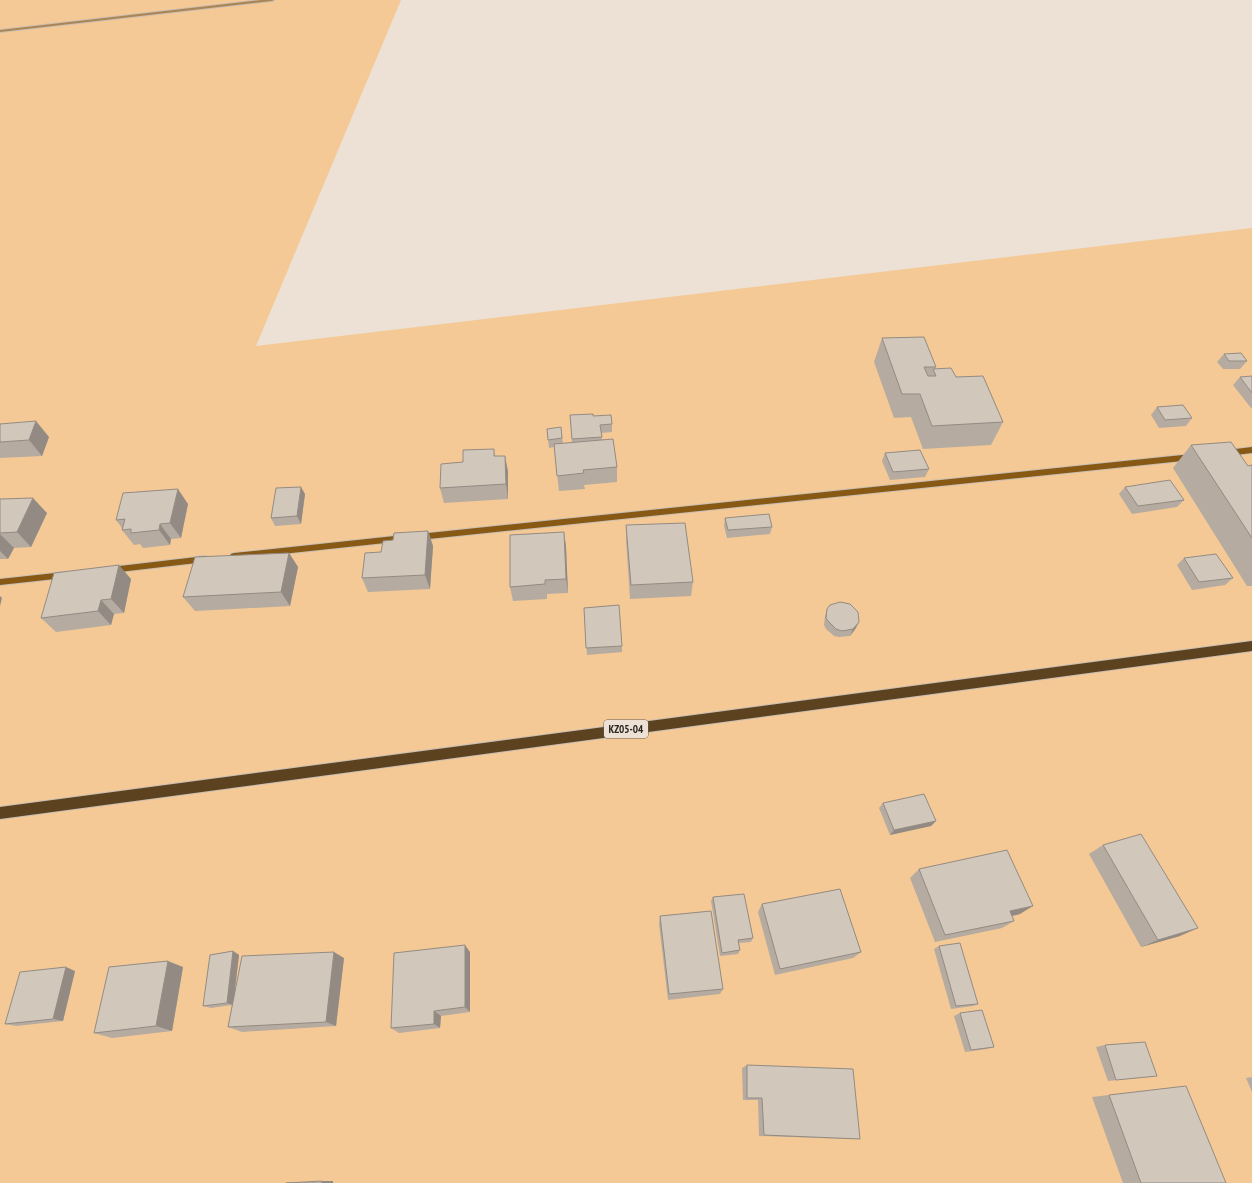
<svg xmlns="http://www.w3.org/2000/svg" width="1252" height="1183" font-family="'PT Sans Narrow',sans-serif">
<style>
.green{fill:#f4c995}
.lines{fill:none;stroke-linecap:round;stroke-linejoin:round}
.street-casing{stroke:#c9bfb4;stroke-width:2}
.secondary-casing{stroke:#c9bfb4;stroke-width:2}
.primary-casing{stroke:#c9bfb4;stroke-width:2}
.street{fill:#ac8553;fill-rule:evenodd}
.secondary{fill:#875914;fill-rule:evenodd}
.primary{fill:#5d421f;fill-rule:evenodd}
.wall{fill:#b5aba1}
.shaded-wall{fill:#938b83}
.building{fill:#d2c7bb;stroke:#938b83}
.labels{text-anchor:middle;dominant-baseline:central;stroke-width:3;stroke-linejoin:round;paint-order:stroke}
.shield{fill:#ece1d4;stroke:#645e57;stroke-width:1}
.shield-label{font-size:11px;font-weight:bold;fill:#2a2621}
</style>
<rect width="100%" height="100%" fill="#ece1d4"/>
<!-- green -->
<path class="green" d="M0,0H401L256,346L1252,228V1183H0Z"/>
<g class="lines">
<!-- street casing -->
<g class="street-casing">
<path id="street" d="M261,0H274L272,1L0,32V30Z"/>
</g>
<!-- secondary casing -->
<g class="secondary-casing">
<g id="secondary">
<path d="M1252,447V453L1227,456L1223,453L1227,450Z"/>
<path d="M1192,454L1196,457L1192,460L419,540L415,537L419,534Z"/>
<path d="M404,535L408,538L404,541L234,559L231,558L230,556L231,554L234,553Z"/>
<path d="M205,556L208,557L209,559L208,561L205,562L111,573L108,572L107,570L108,568L111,567Z"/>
<path d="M64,572L67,573L68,575L67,577L64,578L0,585V579Z"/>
</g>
</g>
<!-- primary casing -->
<g class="primary-casing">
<path id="primary" d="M1252,641V651L0,819V807Z"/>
</g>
<!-- street -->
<use href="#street" class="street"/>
<!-- secondary -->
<use href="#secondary" class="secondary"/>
<!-- primary -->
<use href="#primary" class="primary"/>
</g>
<!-- wall -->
<g class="wall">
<path d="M882,338L936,367L935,369L956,377L1003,422L991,445L923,449L911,417L894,418L874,362Z"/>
<path d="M1224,354L1247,361L1240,369H1223L1217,362Z"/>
<path d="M1252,376V408H1251L1233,385L1240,377Z"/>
<path d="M1157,407L1192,418L1186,426L1159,428L1151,415Z"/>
<path d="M570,415L593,416L612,424V432L601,433L602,440L617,467V482L584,485L585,489L559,491L554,447L549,448L547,429L561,427L563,444L572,443Z"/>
<path d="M0,424L49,437L42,456L0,458Z"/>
<path d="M1191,445L1248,466L1252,465V586H1247L1173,468Z"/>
<path d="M494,449L495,456H505L508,472V499L444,503L440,488Z"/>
<path d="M885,453L929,469L925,477L890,480L882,461Z"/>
<path d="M1125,487L1184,500L1177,507L1132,514L1119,494Z"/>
<path d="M305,494L301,524L275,526L271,518Z"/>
<path d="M0,499L47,513L31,547L14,548L8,559H0Z"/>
<path d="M188,504L181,538L171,539L170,545L143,548L140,544L134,545L122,530V528L116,520Z"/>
<path d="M725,518L772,527L770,534L727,538L724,526Z"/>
<path d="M626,525L693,582L691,596L630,599L626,540Z"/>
<path d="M428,531L433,546L430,589L368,592L362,578L381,552L393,540Z"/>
<path d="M564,532L566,547L568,593L547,594V599L513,601L510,587Z"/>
<path d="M289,553L298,567L290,606L195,611L183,597Z"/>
<path d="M1184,558L1233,578L1225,585L1192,590L1177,565Z"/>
<path d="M131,579L124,613L114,614L111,625L56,632L41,618Z"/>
<path d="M584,608L622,646V652L587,655Z"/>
<path d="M827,609L856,628L850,636L839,637L834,636L826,629L824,625L825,616Z"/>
<path d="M883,803L936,821L931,826L890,835L879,808Z"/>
<path d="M1103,845L1180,936L1141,947L1089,854Z"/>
<path d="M919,869L1020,914L1012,916L1014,921L1002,928L935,942L910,878Z"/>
<path d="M713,897L753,938L751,942L738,943L740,950L738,954L720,956L711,901Z"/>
<path d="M762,904L861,952L853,958L775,975L758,912Z"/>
<path d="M660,916L723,989L720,994L668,1000L659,924Z"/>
<path d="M939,946L978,1004L973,1006L951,1009L934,949Z"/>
<path d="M233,951L239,955L235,990L344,958L336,1026L242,1032L228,1027L232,1005L211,1008L203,1006Z"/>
<path d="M470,952V1012L441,1016L440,1028L399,1033L391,1028Z"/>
<path d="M183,967L172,1031L112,1038L94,1033Z"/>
<path d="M75,971L63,1021L16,1026L5,1024Z"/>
<path d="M960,1013L994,1047L987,1049L965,1052L954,1016Z"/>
<path d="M1105,1045L1157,1076L1108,1081L1096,1047Z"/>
<path d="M747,1065L860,1139H851L759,1136L758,1100H743L742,1068Z"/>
<path d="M1252,1077V1092L1246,1078Z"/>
<path d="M1109,1095L1226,1183H1123L1092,1097Z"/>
</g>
<!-- shaded-wall -->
<g class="shaded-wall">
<path d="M36,421L49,437L42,456L29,440Z"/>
<path d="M505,456L508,472V499L506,484Z"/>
<path d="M301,487L305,494L301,524L297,516Z"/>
<path d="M178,489L188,504L181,538L170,523Z"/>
<path d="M33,498L47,513L31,547L17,532Z"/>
<path d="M160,524L171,539L170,545L159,530Z"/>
<path d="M428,531L433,546L430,589L425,575Z"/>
<path d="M564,532L566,547L568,593L566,579Z"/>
<path d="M0,534L14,548L8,559L0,551Z"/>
<path d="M289,553L298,567L290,606L281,592Z"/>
<path d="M119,565L131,579L124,613L111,599Z"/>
<path d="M0,596L2,598L0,606Z"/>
<path d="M101,600L114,614L111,625L98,611Z"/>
<path d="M859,622L856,628L850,636L853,629Z"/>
<path d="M936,821L931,826L890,835L894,830Z"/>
<path d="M1033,906L1020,914L998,919L1010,911Z"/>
<path d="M1198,928L1180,936L1141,947L1158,940Z"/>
<path d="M465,945L470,952V1012L465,1007Z"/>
<path d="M233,951L239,955L233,1005L227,1003Z"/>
<path d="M334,952L344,958L336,1026L326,1022Z"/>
<path d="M168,961L183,967L172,1031L156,1026Z"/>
<path d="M66,967L75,971L63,1021L53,1019Z"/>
<path d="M434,1011L441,1016L440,1028L434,1024Z"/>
<rect x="322" y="1181" width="11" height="2"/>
</g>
<!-- building -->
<g class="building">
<path d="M924,337L936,367H924L928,376H936L933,369L951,368L956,377L983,376L1003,422L932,426L920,394H902L882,338Z"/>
<path d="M1241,353L1247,361H1229L1224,354Z"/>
<path d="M1252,376V393L1240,377Z"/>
<path d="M1183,405L1192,418L1165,420L1157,407Z"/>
<path d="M593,414V416L611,415L612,424L600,425L602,437L572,439L570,415Z"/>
<path d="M36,421L29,440L0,442V424Z"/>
<path d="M561,427L562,438L548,440L547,429Z"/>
<path d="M613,439L617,467L583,470L584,473L557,476L554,444Z"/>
<path d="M1231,442L1248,466L1252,465V538L1191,445Z"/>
<path d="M494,449V456H505L506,484L440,488L441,464L463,462V450Z"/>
<path d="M920,450L929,469L893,472L885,453Z"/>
<path d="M1170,480L1184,500L1138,506L1125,487Z"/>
<path d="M301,487L297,516L271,518L276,488Z"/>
<path d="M178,489L170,523L160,524L159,530L131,533V529L122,530L125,519L116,520L123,493Z"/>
<path d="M33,498L17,532L0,533V499Z"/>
<path d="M769,514L772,527L728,530L725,518Z"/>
<path d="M685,523L693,582L631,585L626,525Z"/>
<path d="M428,531L425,575L362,578L365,553L381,552L383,541L393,540L394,533Z"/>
<path d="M564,532L566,579L545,580V584L510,587V535Z"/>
<path d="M289,553L281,592L183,597L195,557Z"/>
<path d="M1216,554L1233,578L1199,582L1184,558Z"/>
<path d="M119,565L111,599L101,600L98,611L41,618L54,573Z"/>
<path d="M840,602L850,604L858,612L859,622L853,629L842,631L836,629L829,622L826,618L827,609L830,605Z"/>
<path d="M619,605L622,646L586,648L584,608Z"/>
<path d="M924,794L936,821L894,830L883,803Z"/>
<path d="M1141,834L1198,928L1158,940L1103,845Z"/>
<path d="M1007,850L1033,906L1010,911L1014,921L945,935L919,869Z"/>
<path d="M840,889L861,952L780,969L762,904Z"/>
<path d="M744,894L753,938L738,940L740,950L722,953L713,897Z"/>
<path d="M711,911L723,989L669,994L660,916Z"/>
<path d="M960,943L978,1004L956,1006L939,946Z"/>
<path d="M465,945V1007L434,1011V1024L391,1028L394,953Z"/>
<path d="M233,951L227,1003L203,1006L210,955Z"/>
<path d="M334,952L326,1022L228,1027L242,956Z"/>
<path d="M168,961L156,1026L94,1033L109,967Z"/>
<path d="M66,967L53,1019L5,1024L20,972Z"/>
<path d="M982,1010L994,1047L971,1050L960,1013Z"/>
<path d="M1145,1042L1157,1076L1116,1080L1105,1045Z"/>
<path d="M747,1065L853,1069L860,1139L764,1135L762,1098H747Z"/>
<path d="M1186,1086L1226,1183H1141L1109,1095Z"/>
<path d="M322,1181V1183H286Z"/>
</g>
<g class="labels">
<!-- shield labels -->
<rect class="shield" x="604" y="720" width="44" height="18" rx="3"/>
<g class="shield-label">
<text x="626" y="729">KZ05-04</text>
</g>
</g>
</svg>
